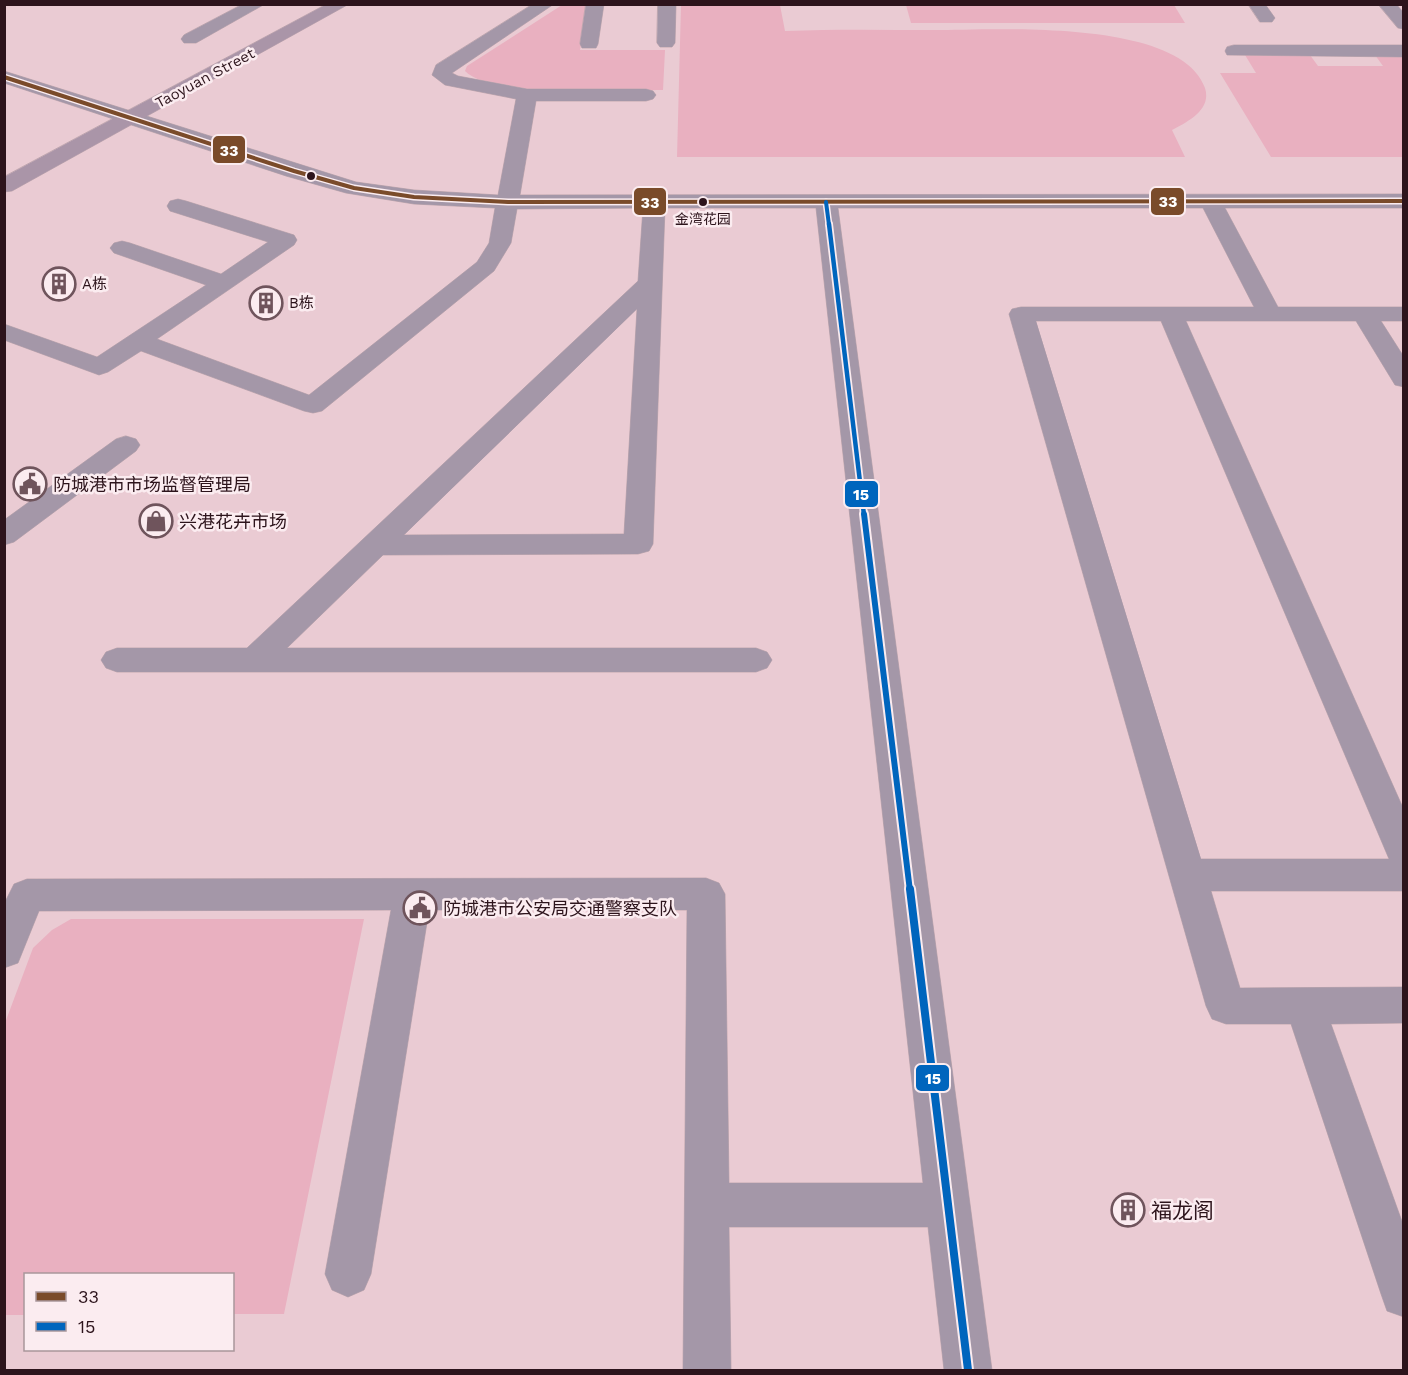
<svg xmlns="http://www.w3.org/2000/svg" width="1408" height="1375" font-family="'Work Sans','Noto Sans SC',sans-serif">
<style>
.green{fill:#e9b0c0}
.lines{fill:none;stroke-linecap:round;stroke-linejoin:round}
.minor-casing{stroke:#c2a9b0;stroke-width:1}
.major-casing{stroke:#c2a9b0;stroke-width:1}
.minor{fill:#a497a8;fill-rule:evenodd}
.major{fill:#aa95a8;fill-rule:evenodd}
.bus-1-casing{stroke:#fbecf0;stroke-width:7}
.bus-2-far3-casing{stroke:#fbecf0;stroke-width:7}
.bus-2-far2-casing{stroke:#fbecf0;stroke-width:8}
.bus-2-far1-casing{stroke:#fbecf0;stroke-width:10}
.bus-2-casing{stroke:#fbecf0;stroke-width:12}
.bus-1{stroke:#7a4b2a;stroke-width:4}
.bus-2-far3{stroke:#0065bd;stroke-width:4}
.bus-2-far2{stroke:#0065bd;stroke-width:4.5}
.bus-2-far1{stroke:#0065bd;stroke-width:6}
.bus-2{stroke:#0065bd;stroke-width:8}
.bus-dot{fill:#2d141c;stroke:#fbecf0;stroke-width:2}
.labels{text-anchor:middle;dominant-baseline:central;stroke-width:5;stroke-linejoin:round;paint-order:stroke}
.far-bus-label{font-size:14px;fill:#2d141c;stroke:#fbecf0}
.far-street-label{font-size:15px;fill:#2d141c;stroke:#fbecf0}
.far-poi-label{font-size:15px;fill:#2d141c;stroke:#fbecf0;text-anchor:start}
.poi-label{font-size:18px;fill:#2d141c;stroke:#fbecf0;text-anchor:start}
.near-poi-label{font-size:21px;fill:#2d141c;stroke:#fbecf0;text-anchor:start}
.line-badge{stroke:#fbecf0;stroke-width:2}
.badge-label{font-size:16px;text-anchor:middle;font-weight:bold;fill:#fff}
</style>
<rect width="100%" height="100%" fill="#eacbd3"/>
<!-- green -->
<g class="green">
<path d="M562,5H588L580,50H665L663,90C620,90 493,99 465,71L467,66Z"/>
<path d="M681,5H780L785,31C835,29 885,30 935,30C995,30 1180,18 1205,88C1212,110 1187,122 1172,130L1185,157H677Z"/>
<path d="M906,5H1174L1185,23H911Z"/>
<path d="M1245,55H1310L1318,66H1383L1375,55H1403V157H1271L1220,73H1256Z"/>
<path d="M71,919H364L284,1314H233L232,1274H26L25,1315H5V1023L33,948L52,930Z"/>
</g>
<g class="lines">
<!-- minor casing -->
<g class="minor-casing">
<g id="minor">
<path d="M243,4H265L196,43H184L181,39L184,35Z"/>
<path d="M533,4H554L452,73L458,76L527,89H646L653,91L656,95L653,99L646,101H536L520,195L1404,194V208H1225L1278,307H1404V321H1381L1404,357V387L1395,385L1356,321H1186L1404,810V891H1211L1240,988L1404,987V1023L1331,1024L1404,1227V1317L1387,1311L1381,1294L1291,1024H1226L1212,1019L1206,1006L1009,314L1012,309L1021,307H1254L1203,208H838L992,1370H944L928,1227H729L731,1370H683L687,910H429L371,1274L364,1290L348,1297L332,1290L325,1274L391,910L39,911L18,963L4,968V904L14,884L27,879L706,878L719,883L725,894L729,1183H923L816,208H665L653,544L649,551L638,554L383,555L287,648H756L767,652L772,660L767,668L756,672H117L106,668L101,660L106,652L117,648H247L638,281L643,208L517,209L511,243L494,271L322,411L313,413L304,411L141,351L108,372L99,375L4,340V324L97,357L206,285L114,253L110,248L114,243L122,241L130,243L221,274L268,242L170,211L167,206L170,201L178,199L186,201L294,235L297,240L294,245L157,339L309,395L477,262L489,243L495,208L414,204L346,193L286,176L4,83V71L356,182L414,190L498,195L516,99L445,85L432,75L436,65ZM637,309L624,534L404,535ZM1036,321H1161L1389,859H1201Z"/>
<path d="M586,4H604L598,44L596,48H582L580,44Z"/>
<path d="M658,4H676L675,43L672,47H660L657,43Z"/>
<path d="M1248,4H1265L1275,18L1272,22H1260Z"/>
<path d="M1378,4H1396L1404,13V29L1398,28Z"/>
<path d="M1234,45H1404V57L1227,55L1225,51L1227,47Z"/>
<path d="M126,436L136,439L140,445L136,451L14,542L4,545V520L116,439Z"/>
</g>
</g>
<!-- major casing -->
<g class="major-casing">
<path id="major" d="M327,4H349L12,191L4,192V177Z"/>
</g>
<!-- minor -->
<use href="#minor" class="minor"/>
<!-- major -->
<use href="#major" class="major"/>
<!-- bus-1 casing -->
<g class="bus-1-casing">
<path id="bus-1" d="M4,77L294,171L354,188L414,197L508,202L1404,201"/>
</g>
<!-- bus-2-far3 casing -->
<g class="bus-2-far3-casing">
<path id="bus-2-far3" d="M826,202L829,225"/>
</g>
<!-- bus-2-far2 casing -->
<g class="bus-2-far2-casing">
<path id="bus-2-far2" d="M829,224L864,515"/>
</g>
<!-- bus-2-far1 casing -->
<g class="bus-2-far1-casing">
<path id="bus-2-far1" d="M864,514L910,891"/>
</g>
<!-- bus-2 casing -->
<g class="bus-2-casing">
<path id="bus-2" d="M910,889L968,1370"/>
</g>
<!-- bus-1 -->
<use href="#bus-1" class="bus-1"/>
<!-- bus-2-far3 -->
<use href="#bus-2-far3" class="bus-2-far3"/>
<!-- bus-2-far2 -->
<use href="#bus-2-far2" class="bus-2-far2"/>
<!-- bus-2-far1 -->
<use href="#bus-2-far1" class="bus-2-far1"/>
<!-- bus-2 -->
<use href="#bus-2" class="bus-2"/>
</g>
<!-- icons -->
<defs>
<g id="building-ring" transform="scale(1.725)"><circle r="9.5" fill="#fbecf0" stroke="#6f545c" stroke-width="1.5"/><path d="M-4-6H4V6H1V3H-1V6H-4ZM-2.5-4.3h1.7v1.8h-1.7ZM.8-4.3h1.7v1.8H.8ZM-2.5-1h1.7V.8h-1.7ZM.8-1h1.7V.8H.8Z" fill="#6f545c"/></g>
<g id="civic-ring" transform="scale(1.725)"><circle r="9.5" fill="#fbecf0" stroke="#6f545c" stroke-width="1.5"/><path d="M-.6-6.5H3V-4.5H.6V-3L4-1V1h2V6H-6V1h2V-1L-.6-3ZM-1.2 2.5V6h2.4V2.5Z" fill="#6f545c"/></g>
<g id="shop-ring" transform="scale(1.725)"><circle r="9.5" fill="#fbecf0" stroke="#6f545c" stroke-width="1.5"/><path d="M-5-2.5h2.3a2.7 3.5 0 0 1 5.4 0H5L5.5 6h-11ZM-1.5-2.5h3a1.5 2.3 0 0 0-3 0Z" fill="#6f545c"/></g>
</defs>
<g fill-rule="evenodd">
<use href="#building-ring" x="59" y="284"/>
<use href="#building-ring" x="266" y="303"/>
<use href="#civic-ring" x="30" y="484"/>
<use href="#shop-ring" x="156" y="521"/>
<use href="#civic-ring" x="420" y="908"/>
<use href="#building-ring" x="1128" y="1210"/>
</g>
<!-- markers -->
<g class="bus-dot">
<circle cx="311" cy="176" r="5"/>
<circle cx="703" cy="202" r="5"/>
</g>
<g class="labels">
<!-- far-bus labels -->
<g class="far-bus-label">
<text x="703" y="219">金湾花园</text>
</g>
<!-- far-street labels -->
<g class="far-street-label">
<text transform="translate(205 78) rotate(-28)">Taoyuan Street</text>
</g>
<!-- far-poi labels -->
<g class="far-poi-label">
<text x="82" y="284">A栋</text>
<text x="289" y="303">B栋</text>
</g>
<!-- poi labels -->
<g class="poi-label">
<text x="53" y="484">防城港市市场监督管理局</text>
<text x="179" y="521">兴港花卉市场</text>
<text x="443" y="908">防城港市公安局交通警察支队</text>
</g>
<!-- near-poi labels -->
<g class="near-poi-label">
<text x="1151" y="1210">福龙阁</text>
</g>
</g>
<g class="line-badge">
<rect x="212" y="135" width="34" height="29" rx="6" fill="#7a4b2a"/>
<rect x="1150" y="187" width="35" height="29" rx="6" fill="#7a4b2a"/>
<rect x="633" y="187" width="34" height="29" rx="6" fill="#7a4b2a"/>
<rect x="844" y="480" width="35" height="28" rx="6" fill="#0065bd"/>
<rect x="915" y="1064" width="35" height="28" rx="6" fill="#0065bd"/>
</g>
<g class="badge-label">
<text x="229" y="156">33</text>
<text x="1168" y="207">33</text>
<text x="650" y="208">33</text>
<text x="861" y="500">15</text>
<text x="933" y="1084">15</text>
</g>
<!-- border -->
<rect width="1408" height="1375" fill="none" stroke="#2d141c" stroke-width="12"/>
<!-- legend -->
<rect x="24" y="1273" width="210" height="78" fill="#fbecf0" stroke="#a9969b" stroke-width="1.5"/>
<rect x="36" y="1292" width="30" height="9" fill="#7a4b2a" stroke="#a9969b" stroke-width="1.5"/>
<text x="78" y="1303" font-size="18" fill="#2d141c">33</text>
<rect x="36" y="1322" width="30" height="9" fill="#0065bd" stroke="#a9969b" stroke-width="1.5"/>
<text x="78" y="1333" font-size="18" fill="#2d141c">15</text>
</svg>
